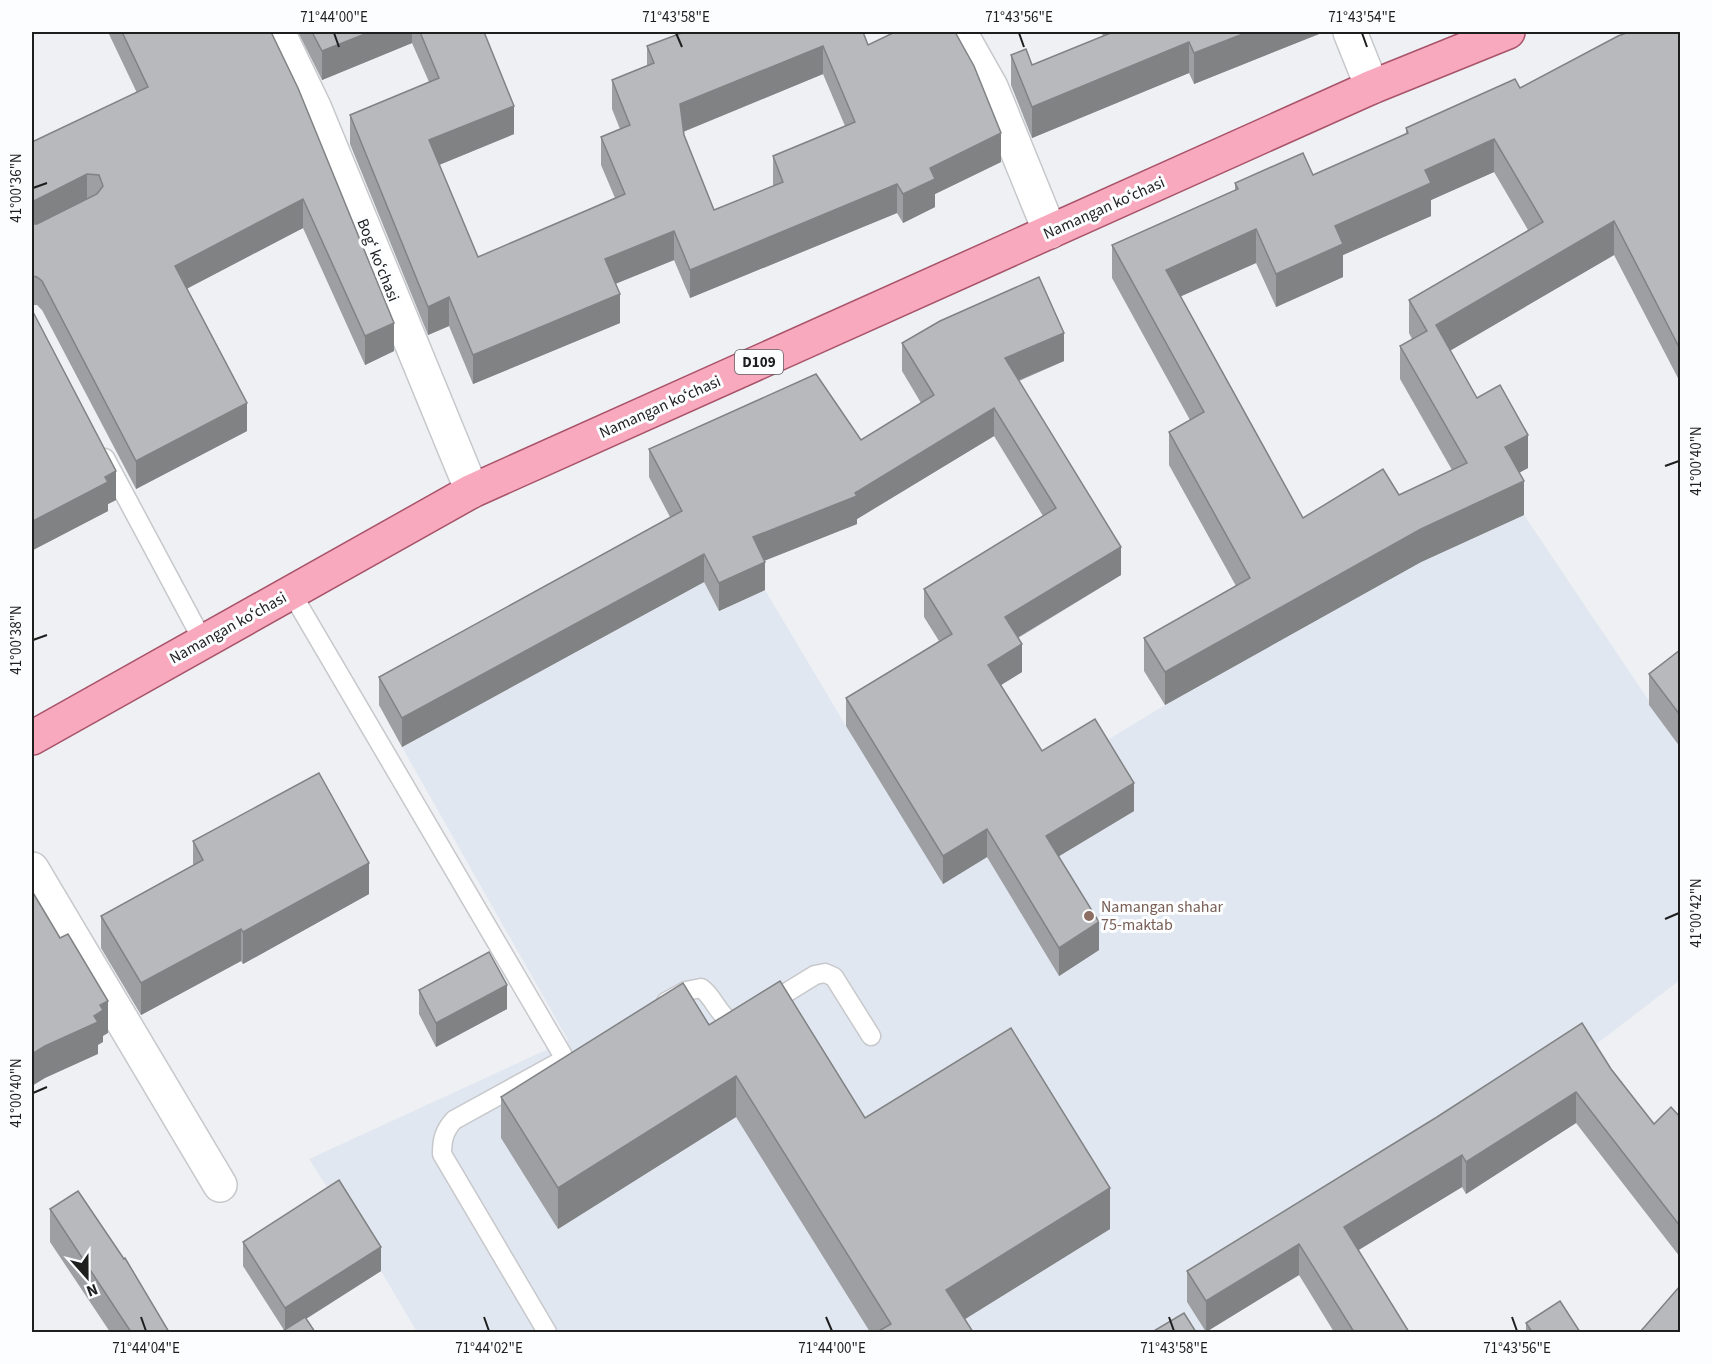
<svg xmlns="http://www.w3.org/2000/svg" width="1712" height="1364" font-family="'Source Sans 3',sans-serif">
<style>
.built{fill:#e1e7f1}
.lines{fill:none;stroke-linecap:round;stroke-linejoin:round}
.lane-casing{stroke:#c7c8cb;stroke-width:21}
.street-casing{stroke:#c7c8cb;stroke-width:36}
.primary-casing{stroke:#a8536a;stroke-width:36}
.lane{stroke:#fff;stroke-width:18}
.street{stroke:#fff;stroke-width:33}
.primary{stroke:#f8a9be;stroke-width:33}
.wall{fill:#9d9fa2;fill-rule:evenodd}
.shaded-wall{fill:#808284}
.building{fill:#b7b9bc;stroke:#808284;stroke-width:1.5;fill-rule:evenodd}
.ticks{fill:none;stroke:#1e1e1f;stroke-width:2}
.education-dot{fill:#8d6e63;stroke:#fcfdff;stroke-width:2}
.labels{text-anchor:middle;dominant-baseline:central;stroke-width:6;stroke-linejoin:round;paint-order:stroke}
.shield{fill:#fcfdff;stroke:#616162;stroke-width:1.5}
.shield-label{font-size:15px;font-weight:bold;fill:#1e1e1f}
.street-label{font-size:16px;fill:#1e1e1f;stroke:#fcfdff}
.education-label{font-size:16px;fill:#785e54;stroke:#fcfdff;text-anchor:start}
.neatline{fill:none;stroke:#1e1e1f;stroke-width:2}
.ticks-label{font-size:15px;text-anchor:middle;fill:#1e1e1f}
</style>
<rect width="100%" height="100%" fill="#eef0f3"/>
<!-- built -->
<path class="built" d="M1524,515L1680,747V980L1582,1055L1187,1302L1206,1332H417L381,1271L309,1159L568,1040L402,747L704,582L719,611L765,590L846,726L1042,780L1165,705L1305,625L1421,562Z"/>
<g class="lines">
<!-- lane casing -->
<g class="lane-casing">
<g id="lane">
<path d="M105,458L203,641"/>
<path d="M291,592L565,1059L454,1120C444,1131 442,1140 442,1154L547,1332"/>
<path d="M666,1002L686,991L701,988C714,997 717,1013 730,1021L744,1019"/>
<path d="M768,1004L815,975L825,973L834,977L871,1036"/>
</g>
</g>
<!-- street casing -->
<g class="street-casing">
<g id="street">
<path d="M278,32L315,109L472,491"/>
<path d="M960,32L991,87L1050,232"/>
<path d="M1350,32L1372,87"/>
<path d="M32,869L220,1185"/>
</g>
</g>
<!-- primary casing -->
<g class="primary-casing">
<path id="primary" d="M32,738L472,491L1372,87L1508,32"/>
</g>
<!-- lane -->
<use href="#lane" class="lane"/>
<!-- street -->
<use href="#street" class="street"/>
<!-- primary -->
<use href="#primary" class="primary"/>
</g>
<!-- wall -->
<g class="wall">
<path d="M108,32H271L394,351L365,365L303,228L187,288L247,431L136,489L42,310L37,305H32V142L137,93Z"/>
<path d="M298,32H484L514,134L439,165L478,257L615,198L601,165V137L620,129L612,109V80L647,66V46L868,45L1001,162L935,194V207L903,223L897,213L690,298L674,260L615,284L620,323L473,384L449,326L428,335L350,144V115L429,82L412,43L322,80ZM823,74L845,126L773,156V186L714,210L684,135L683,132Z"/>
<path d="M1101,32H1324L1194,84L1189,73L1032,138L1011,85V55L1032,65L1103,36Z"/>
<path d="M1680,32V382L1614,255L1450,350L1477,398L1528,468L1519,473L1524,515L1421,562L1165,705L1144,671V638L1236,586L1169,465V432L1190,420L1112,278V245L1235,190V183L1313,175L1406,134V128ZM1494,172L1528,230L1409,300V333L1412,339L1400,346V379L1452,470L1399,495L1303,518L1180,296L1256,263L1276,307L1343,277V255L1431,216V200Z"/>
<path d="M32,310L116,500L108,504V511L33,550L32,548Z"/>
<path d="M902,343L1064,361L1019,381L1121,575L1018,638L1022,672L1001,685L1042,751L1134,811L1059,856L1099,950L1059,976L987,857L943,884L846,726V698L939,641L924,617V589L1043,516L994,436L857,519V524L764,561L765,590L719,611L704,582L402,747L379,705V677L670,517L649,477V449L861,440L921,403L902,371Z"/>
<path d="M1680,556V584L1678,582V558Z"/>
<path d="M1680,650V747L1649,705V674Z"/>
<path d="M193,841L369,894L243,964L241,961L141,1015L101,948V916L193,865Z"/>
<path d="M419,990L507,1009L436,1047L419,1014Z"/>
<path d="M709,1025L865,1118L1110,1229L964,1319L973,1332H870L736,1117L558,1229L501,1138V1097Z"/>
<path d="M1611,1069L1654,1124L1680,1117V1257L1576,1123L1466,1194L1462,1187L1358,1250L1409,1332H1334L1299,1275L1206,1332L1187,1302V1271Z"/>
<path d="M50,1209L169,1332H110L50,1242Z"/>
<path d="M243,1242L381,1271L306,1319L284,1330L243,1266Z"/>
<path d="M1526,1323L1580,1332H1526Z"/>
</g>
<!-- shaded-wall -->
<g class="shaded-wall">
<path d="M370,32H412V43L322,80V51Z"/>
<path d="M1248,32H1324L1194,84V53Z"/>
<path d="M1189,42V73L1032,138V107Z"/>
<path d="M823,46V74L680,133V104Z"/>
<path d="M514,106V134L429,169V140Z"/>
<path d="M1001,133V162L935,194V207L903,223V194L930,168Z"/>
<path d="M1494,139V172L1431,200V216L1343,255V277L1276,307V274L1335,226L1425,170Z"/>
<path d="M87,174V203L32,231V202Z"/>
<path d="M897,184V213L690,298V270Z"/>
<path d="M303,199V228L175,295V266Z"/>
<path d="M1614,221V255L1436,359V325Z"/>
<path d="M1256,229V263L1166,303V270Z"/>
<path d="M674,231V260L605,288V259Z"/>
<path d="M620,294V323L473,384V355Z"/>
<path d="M449,297V326L428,335V307Z"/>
<path d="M394,323V351L365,365V336Z"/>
<path d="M1064,333V361L1005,386V358Z"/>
<path d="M247,403V431L136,489V461Z"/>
<path d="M994,408V436L857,519V524L753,565V537L855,493Z"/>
<path d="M1528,435V468L1505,480V447Z"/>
<path d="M116,471V500L108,504V511L33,550V521Z"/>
<path d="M1524,481V515L1421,562L1165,705V672L1421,529Z"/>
<path d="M1121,547V575L1005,645V617Z"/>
<path d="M704,554V582L402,747V718Z"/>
<path d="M765,562V590L719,611V583Z"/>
<path d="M1022,644V672L988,693V665Z"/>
<path d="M1134,783V811L1046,864V836Z"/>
<path d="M987,829V857L943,884V856Z"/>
<path d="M369,863V894L243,964V932Z"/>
<path d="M1099,922V950L1059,976V948Z"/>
<path d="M241,929V961L141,1015V983Z"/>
<path d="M507,985V1009L436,1047V1023Z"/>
<path d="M108,1001V1033L103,1036V1042L98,1045V1054L45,1078L32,1086V1054L100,1005Z"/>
<path d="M736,1076V1117L558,1229V1188Z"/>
<path d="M1576,1092V1123L1466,1194V1162Z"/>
<path d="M1462,1155V1187L1344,1259V1227Z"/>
<path d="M1110,1188V1229L946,1331V1290Z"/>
<path d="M1299,1244V1275L1206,1332V1301Z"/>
<path d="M381,1247V1271L285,1332V1308Z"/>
</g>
<!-- building -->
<g class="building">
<path d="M122,32H271L298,88L394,323L365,336L303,199L175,266L247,403L136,461L42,281L37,277L32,276V224H37L97,194L103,186L99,175L87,174L32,202V142L148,87Z"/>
<path d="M312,32H370L322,51Z"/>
<path d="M420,32H484L514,106L429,140L478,257L625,194L601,137L630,125L612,80L654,63L647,46L684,32H863L868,45L895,32H955L974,66L1001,133L930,168L935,179L903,194L897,184L690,270L674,231L605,259L620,294L473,355L449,297L428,307L350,115L439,78ZM823,46L855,122L773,156L783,182L714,210L684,135L680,104Z"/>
<path d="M1113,32H1248L1194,53L1189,42L1032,107L1011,55L1026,49L1032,65Z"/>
<path d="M1629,32H1680V349L1614,221L1436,325L1477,398L1500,385L1528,435L1505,447L1524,481L1421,529L1165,672L1144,638L1250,578L1169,432L1204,412L1112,245L1238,189L1235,183L1303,153L1313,175L1408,133L1406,128L1515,79L1520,88L1618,36ZM1494,139L1543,222L1409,300L1427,331L1400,346L1467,463L1399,495L1383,469L1303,518L1166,270L1256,229L1276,274L1343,244L1335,226L1431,183L1425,170Z"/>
<path d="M1039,277L1064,333L1005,358L1121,547L1005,617L1022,644L988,665L1042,751L1095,719L1134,783L1046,836L1099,922L1059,948L987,829L943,856L846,698L952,634L924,589L1056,508L994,408L855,493L857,496L753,537L765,562L719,583L704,554L402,718L379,677L682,511L649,449L816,374L861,440L934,395L902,343L940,321Z"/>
<path d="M32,310L116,471L105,477L108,482L33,521L32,519Z"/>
<path d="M1680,650V715L1649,674Z"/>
<path d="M319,773L369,863L243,932L241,929L141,983L101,916L203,860L193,841Z"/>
<path d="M32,891L60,938L68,934L108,1001L100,1005L103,1010L94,1016L98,1022L45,1046L32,1054Z"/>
<path d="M489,952L507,985L436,1023L419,990Z"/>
<path d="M780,981L865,1118L1011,1028L1110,1188L946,1290L973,1332H877L891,1324L736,1076L558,1188L501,1097L683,983L709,1025Z"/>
<path d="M1582,1023L1611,1069L1654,1124L1671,1107L1680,1117V1226L1576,1092L1466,1162L1462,1155L1344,1227L1409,1332H1354L1299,1244L1206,1301L1187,1271L1437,1117Z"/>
<path d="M339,1180L381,1247L285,1308L243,1242Z"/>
<path d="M78,1191L124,1259L125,1258L169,1332H131L50,1209Z"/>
<path d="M1680,1286V1332H1640Z"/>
<path d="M1560,1301L1580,1332H1532L1526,1323Z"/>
<path d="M1184,1313L1196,1332H1152Z"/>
<path d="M305,1317L315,1332H281Z"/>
</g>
<!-- ticks -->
<path class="ticks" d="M334,33L339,47M676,33L682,47M1019,33L1024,47M1362,33L1367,47M33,188L47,183M1665,466L1679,461M33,640L47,635M1665,919L1679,913M33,1093L47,1087M141,1317L146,1331M484,1317L489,1331M826,1317L832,1331M1169,1317L1174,1331M1512,1317L1517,1331"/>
<!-- markers -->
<circle class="education-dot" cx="1089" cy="916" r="6"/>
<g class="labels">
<!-- shield labels -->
<rect class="shield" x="735" y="350" width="48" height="24" rx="4.5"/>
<g class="shield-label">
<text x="759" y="362">D109</text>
</g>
<!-- street labels -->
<g class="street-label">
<text transform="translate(1104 208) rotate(-24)">Namangan koʻchasi</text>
<text transform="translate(378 260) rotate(68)">Bogʻ koʻchasi</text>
<text transform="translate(660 407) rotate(-24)">Namangan koʻchasi</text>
<text transform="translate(228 628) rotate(-29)">Namangan koʻchasi</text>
</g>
<!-- education labels -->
<g class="education-label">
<text x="1101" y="907">Namangan shahar<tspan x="1101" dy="18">75-maktab</tspan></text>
</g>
</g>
<!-- border -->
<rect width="1712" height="1364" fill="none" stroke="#fcfdff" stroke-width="66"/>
<!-- north arrow -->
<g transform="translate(87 1277) rotate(159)" stroke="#fcfdff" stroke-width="4.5" paint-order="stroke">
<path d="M0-4.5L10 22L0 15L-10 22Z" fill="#1e1e1f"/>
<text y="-9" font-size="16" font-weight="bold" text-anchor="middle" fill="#1e1e1f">N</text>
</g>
<rect x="33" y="33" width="1646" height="1298" class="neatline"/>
<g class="ticks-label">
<text x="334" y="22">71°44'00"E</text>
<text x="676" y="22">71°43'58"E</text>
<text x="1019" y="22">71°43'56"E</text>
<text x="1362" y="22">71°43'54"E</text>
<text transform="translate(16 188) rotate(-90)" y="5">41°00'36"N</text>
<text transform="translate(1696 461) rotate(-90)" y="5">41°00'40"N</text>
<text transform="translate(16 640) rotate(-90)" y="5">41°00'38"N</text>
<text transform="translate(1696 913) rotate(-90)" y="5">41°00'42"N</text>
<text transform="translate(16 1093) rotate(-90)" y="5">41°00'40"N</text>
<text x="146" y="1353">71°44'04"E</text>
<text x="489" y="1353">71°44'02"E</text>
<text x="832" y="1353">71°44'00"E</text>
<text x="1174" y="1353">71°43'58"E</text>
<text x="1517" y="1353">71°43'56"E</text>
</g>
</svg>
